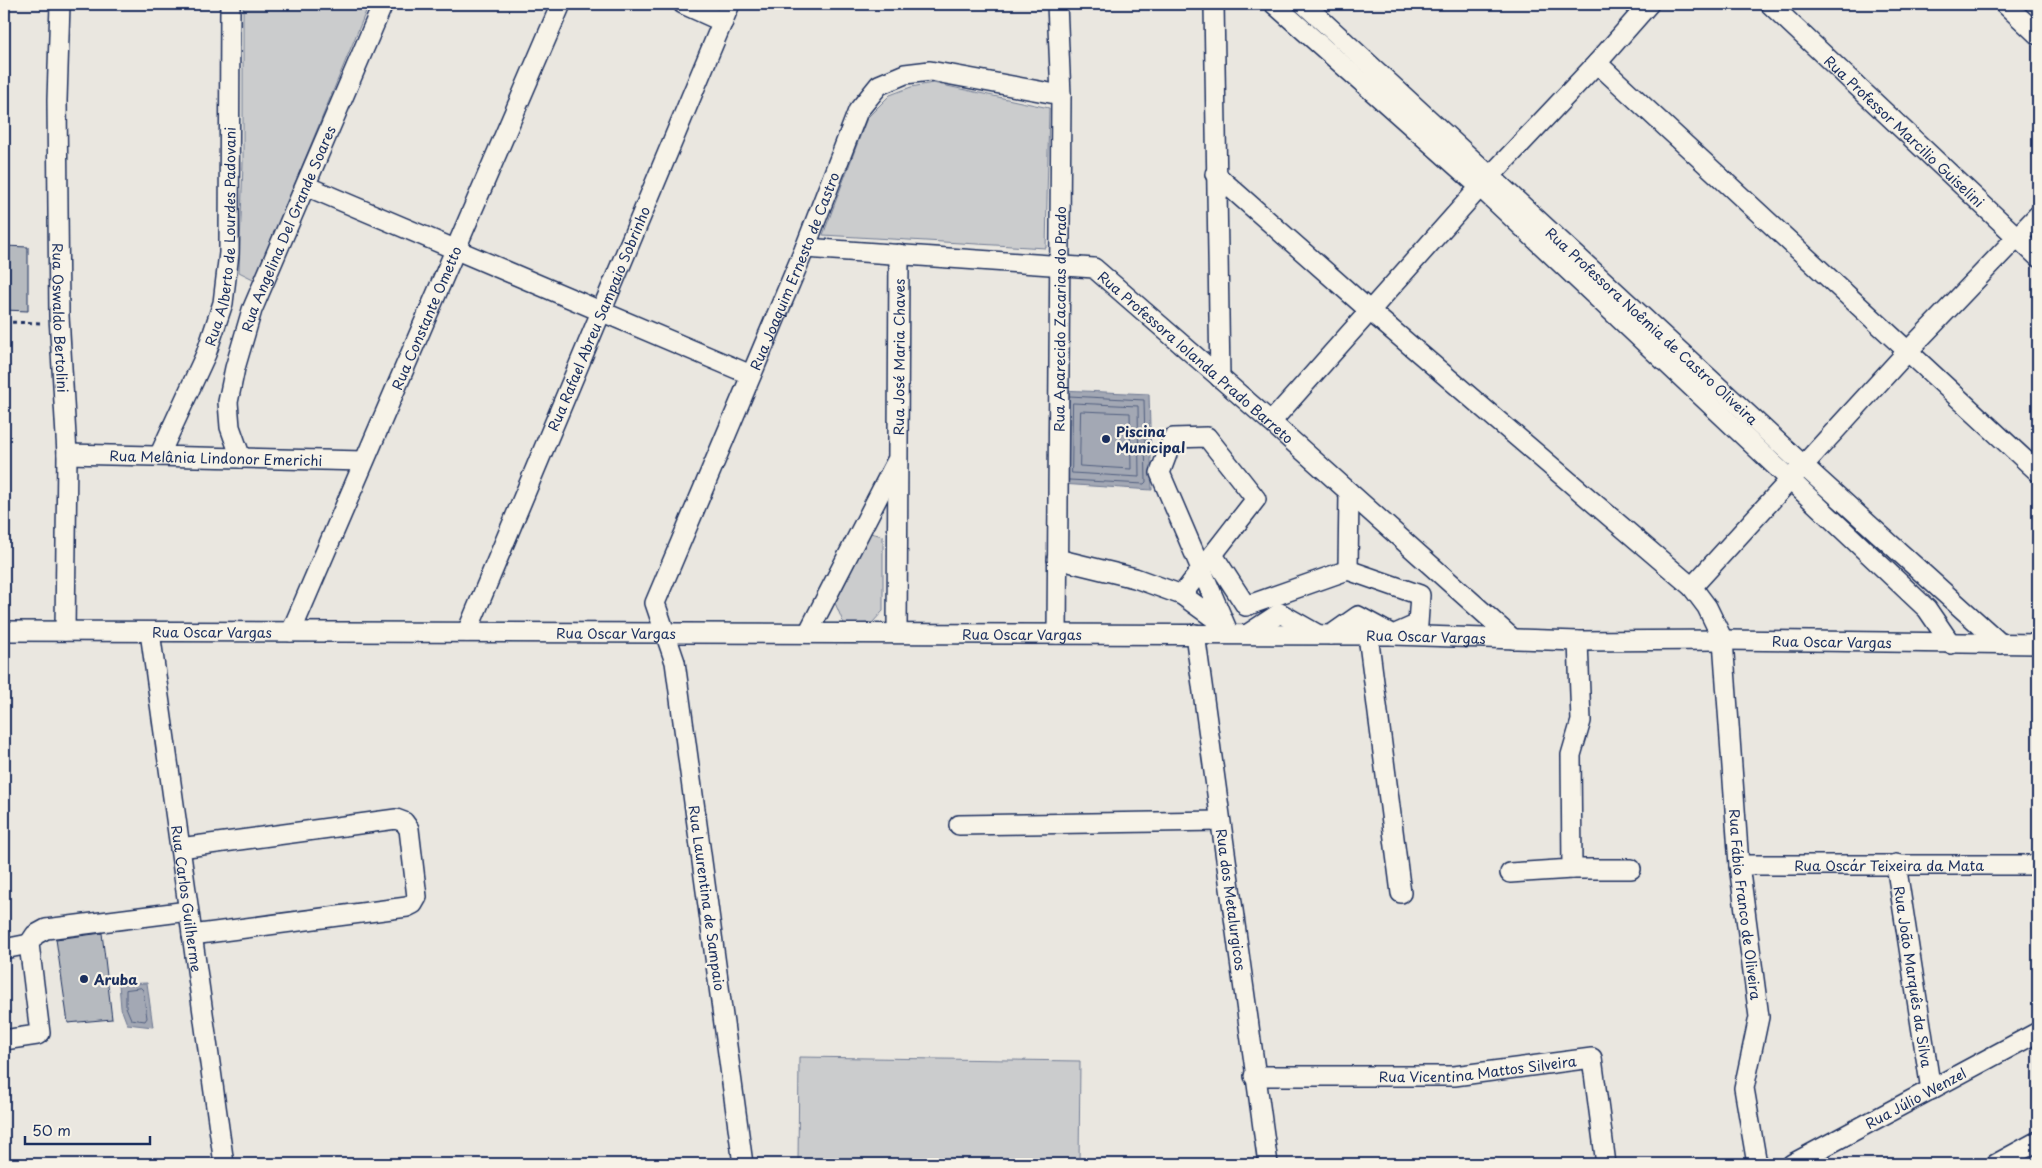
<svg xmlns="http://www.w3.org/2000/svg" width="2042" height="1168" font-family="'Playpen Sans',sans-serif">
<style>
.green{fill:#cbcccd;stroke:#737e96}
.water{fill:#a3a8b4;stroke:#6d7892}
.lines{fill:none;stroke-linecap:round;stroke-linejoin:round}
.shore{stroke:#515f80;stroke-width:1}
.building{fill:#b6babf;stroke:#1b2f5e}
.minor-casing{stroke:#1b2f5e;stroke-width:22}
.path{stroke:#1b2f5e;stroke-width:3;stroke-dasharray:4 4;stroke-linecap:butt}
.minor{stroke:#f7f3e8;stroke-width:19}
.poi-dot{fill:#1b2f5e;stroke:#f7f3e8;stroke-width:2}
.labels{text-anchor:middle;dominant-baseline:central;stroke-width:4.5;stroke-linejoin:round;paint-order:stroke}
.street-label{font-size:14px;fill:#1b2f5e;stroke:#f7f3e8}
.poi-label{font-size:14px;font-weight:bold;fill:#1b2f5e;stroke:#f7f3e8;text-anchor:start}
</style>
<rect width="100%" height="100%" fill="#eae7e0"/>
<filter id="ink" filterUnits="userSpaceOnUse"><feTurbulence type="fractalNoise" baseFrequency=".02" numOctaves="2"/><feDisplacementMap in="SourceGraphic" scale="10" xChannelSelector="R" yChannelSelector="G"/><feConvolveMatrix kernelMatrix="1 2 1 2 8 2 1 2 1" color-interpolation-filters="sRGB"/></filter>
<g filter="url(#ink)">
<!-- green -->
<g class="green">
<path d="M243,4H369L255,280L239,272L243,163Z"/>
<path d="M933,83L1049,108L1046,248L823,235L867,118L890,95L911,87Z"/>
<path d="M870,533L883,536V611L872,623L844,624L835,603Z"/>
<path d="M799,1057L1080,1061L1079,1164H798Z"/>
</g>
<!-- water -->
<g class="water">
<path d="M1061,390L1149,394L1152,490L1061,484Z"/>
<path d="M147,983L153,1027L127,1024L121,1008L119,984Z"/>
</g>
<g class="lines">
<!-- shore -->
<g class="shore">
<path d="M1073,403L1138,406L1139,477L1072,473Z"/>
<path d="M1081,411L1130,413L1131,469L1080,466Z"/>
<path d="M1069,480L1144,484L1146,482L1144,400L1069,396"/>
<path d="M141,988L143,990L147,1018L145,1021L131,1019L126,1007V990Z"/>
</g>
</g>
<!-- building -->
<g class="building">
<path d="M4,246L28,247V311L4,310Z"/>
<path d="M102,933L112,1019L68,1023L56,939Z"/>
</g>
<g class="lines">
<!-- minor casing -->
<g class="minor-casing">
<g id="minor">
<path id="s1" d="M60,4L57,100L59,316L67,454L65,631"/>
<path d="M683,4L723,22"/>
<path d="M1214,4L1220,378"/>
<path d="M1274,4L1480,187L1927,609L1951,644"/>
<path id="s2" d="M1304,4L1804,466L2001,644"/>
<path id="s3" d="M1770,4L2038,257"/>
<path d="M2005,4L2038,35"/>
<path d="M1597,63L2038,472"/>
<path id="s4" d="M1215,174L1370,311L1692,587L1707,607L1723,640L1739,865L1759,1017L1744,1088L1757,1164"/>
<path d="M306,186L751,375"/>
<path id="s5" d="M805,248L1094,268L1271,422L1513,639"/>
<path d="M1271,422L1480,187L1597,63L1649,4"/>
<path id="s6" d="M67,454L364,461"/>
<path id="s7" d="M159,456L206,354L223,303L229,253L230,4"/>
<path id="s8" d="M241,458L230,427L228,402L235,368L252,310L383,4"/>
<path d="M1213,555L1246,606L1348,570L1420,595L1418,624L1393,635L1358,616L1331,635"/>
<path d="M1057,559L1135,578L1182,595L1225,626"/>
<path d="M1348,570L1349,492"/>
<path d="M1692,587L1907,352L2038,215"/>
<path d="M1182,595C1206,563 1231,531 1256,499L1207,437L1173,438L1160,473L1226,627"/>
<path id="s9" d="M4,631L1393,635L1578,641L1723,640L2038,644"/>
<path id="s10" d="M150,632L224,1164"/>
<path id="s11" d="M291,632L561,4"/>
<path id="s12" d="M467,632L730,4"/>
<path d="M808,633L896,462"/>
<path id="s13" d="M897,633L899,254"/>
<path id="s14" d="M1057,634L1061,95L1057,4"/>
<path id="s15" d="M1195,634L1268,1164"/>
<path d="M1248,634L1280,613L1317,634"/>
<path d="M1368,635L1401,893"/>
<path d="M959,825L1220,821"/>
<path d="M180,848L396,819L404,822L409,829L417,897L413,904L407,907L192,935"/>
<path id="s16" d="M1896,864L1931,1090"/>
<path id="s17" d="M1739,865H2038"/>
<path d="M1572,869H1631"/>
<path d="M1510,873L1572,869L1571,755L1581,721L1578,641"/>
<path d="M4,949L29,944"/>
<path d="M4,1040L37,1035L40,1033L29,944L35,935L46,929L188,911"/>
<path id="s18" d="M1254,1076H1454L1592,1058L1606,1164"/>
<path id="s19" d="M743,1164L675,662L655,603L805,248L858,111L879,85L905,74L930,71L1061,95"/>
<path id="s20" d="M1792,1164L2038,1032"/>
<path d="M1996,1164L2038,1141"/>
</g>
</g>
<!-- path -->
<path class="path" d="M4,322L43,323"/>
<!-- minor -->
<use href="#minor" class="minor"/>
</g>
</g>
<!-- markers -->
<g class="poi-dot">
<circle cx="1106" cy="439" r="5"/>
<circle cx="84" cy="979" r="5"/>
</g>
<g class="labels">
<!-- street labels -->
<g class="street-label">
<text stroke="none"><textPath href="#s3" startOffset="185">Rua Professor Marcilio Guiselini</textPath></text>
<text stroke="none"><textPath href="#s8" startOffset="242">Rua Angelina Del Grande Soares</textPath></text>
<text stroke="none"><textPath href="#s7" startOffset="232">Rua Alberto de Lourdes Padovani</textPath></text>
<text stroke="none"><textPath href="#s19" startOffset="929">Rua Joaquim Ernesto de Castro</textPath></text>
<text stroke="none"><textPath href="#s1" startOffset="314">Rua Oswaldo Bertolini</textPath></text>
<text stroke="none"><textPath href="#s11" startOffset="342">Rua Constante Ometto</textPath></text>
<text stroke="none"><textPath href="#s12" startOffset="340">Rua Rafael Abreu Sampaio Sobrinho</textPath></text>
<text stroke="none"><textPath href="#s14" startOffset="315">Rua Aparecido Zacarias do Prado</textPath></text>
<text stroke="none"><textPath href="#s2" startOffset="474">Rua Professora Noêmia de Castro Oliveira</textPath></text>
<text stroke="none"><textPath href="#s13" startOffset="276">Rua José Maria Chaves</textPath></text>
<text stroke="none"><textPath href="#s5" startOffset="425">Rua Professora Iolanda Prado Barreto</textPath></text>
<text stroke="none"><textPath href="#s6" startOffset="149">Rua Melânia Lindonor Emerichi</textPath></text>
<text stroke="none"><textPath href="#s9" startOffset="208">Rua Oscar Vargas</textPath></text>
<text stroke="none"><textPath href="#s9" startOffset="612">Rua Oscar Vargas</textPath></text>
<text stroke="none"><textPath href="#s9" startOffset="1018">Rua Oscar Vargas</textPath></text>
<text stroke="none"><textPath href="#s9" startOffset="1422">Rua Oscar Vargas</textPath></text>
<text stroke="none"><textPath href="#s9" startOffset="1828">Rua Oscar Vargas</textPath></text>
<text stroke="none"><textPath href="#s17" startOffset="150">Rua Oscár Teixeira da Mata</textPath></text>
<text stroke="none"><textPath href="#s10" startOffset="269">Rua Carlos Guilherme</textPath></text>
<text transform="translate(707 898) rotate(82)">Rua Laurentina de Sampaio</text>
<text stroke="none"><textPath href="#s15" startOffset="268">Rua dos Metalurgicos</textPath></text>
<text stroke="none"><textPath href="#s4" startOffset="958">Rua Fábio Franco de Oliveira</textPath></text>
<text stroke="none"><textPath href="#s16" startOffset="114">Rua João Marquês da Silva</textPath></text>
<text stroke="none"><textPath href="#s18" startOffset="224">Rua Vicentina Mattos Silveira</textPath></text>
<text stroke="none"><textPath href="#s20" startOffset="140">Rua Júlio Wenzel</textPath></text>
</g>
<!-- poi labels -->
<g class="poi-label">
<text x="1116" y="431">Piscina<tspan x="1116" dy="16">Municipal</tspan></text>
<text x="94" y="979">Aruba</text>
</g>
</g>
<!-- margin -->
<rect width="2042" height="1168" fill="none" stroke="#f7f3e8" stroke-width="20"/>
<rect x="10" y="10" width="2022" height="1148" fill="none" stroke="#1b2f5e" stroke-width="2" filter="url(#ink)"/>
<!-- scale -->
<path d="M25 1136v8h125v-8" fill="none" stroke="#1b2f5e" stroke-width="2.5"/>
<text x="32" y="1136" font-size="15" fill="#1b2f5e" stroke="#f7f3e8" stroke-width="4" paint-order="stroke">50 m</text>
</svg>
